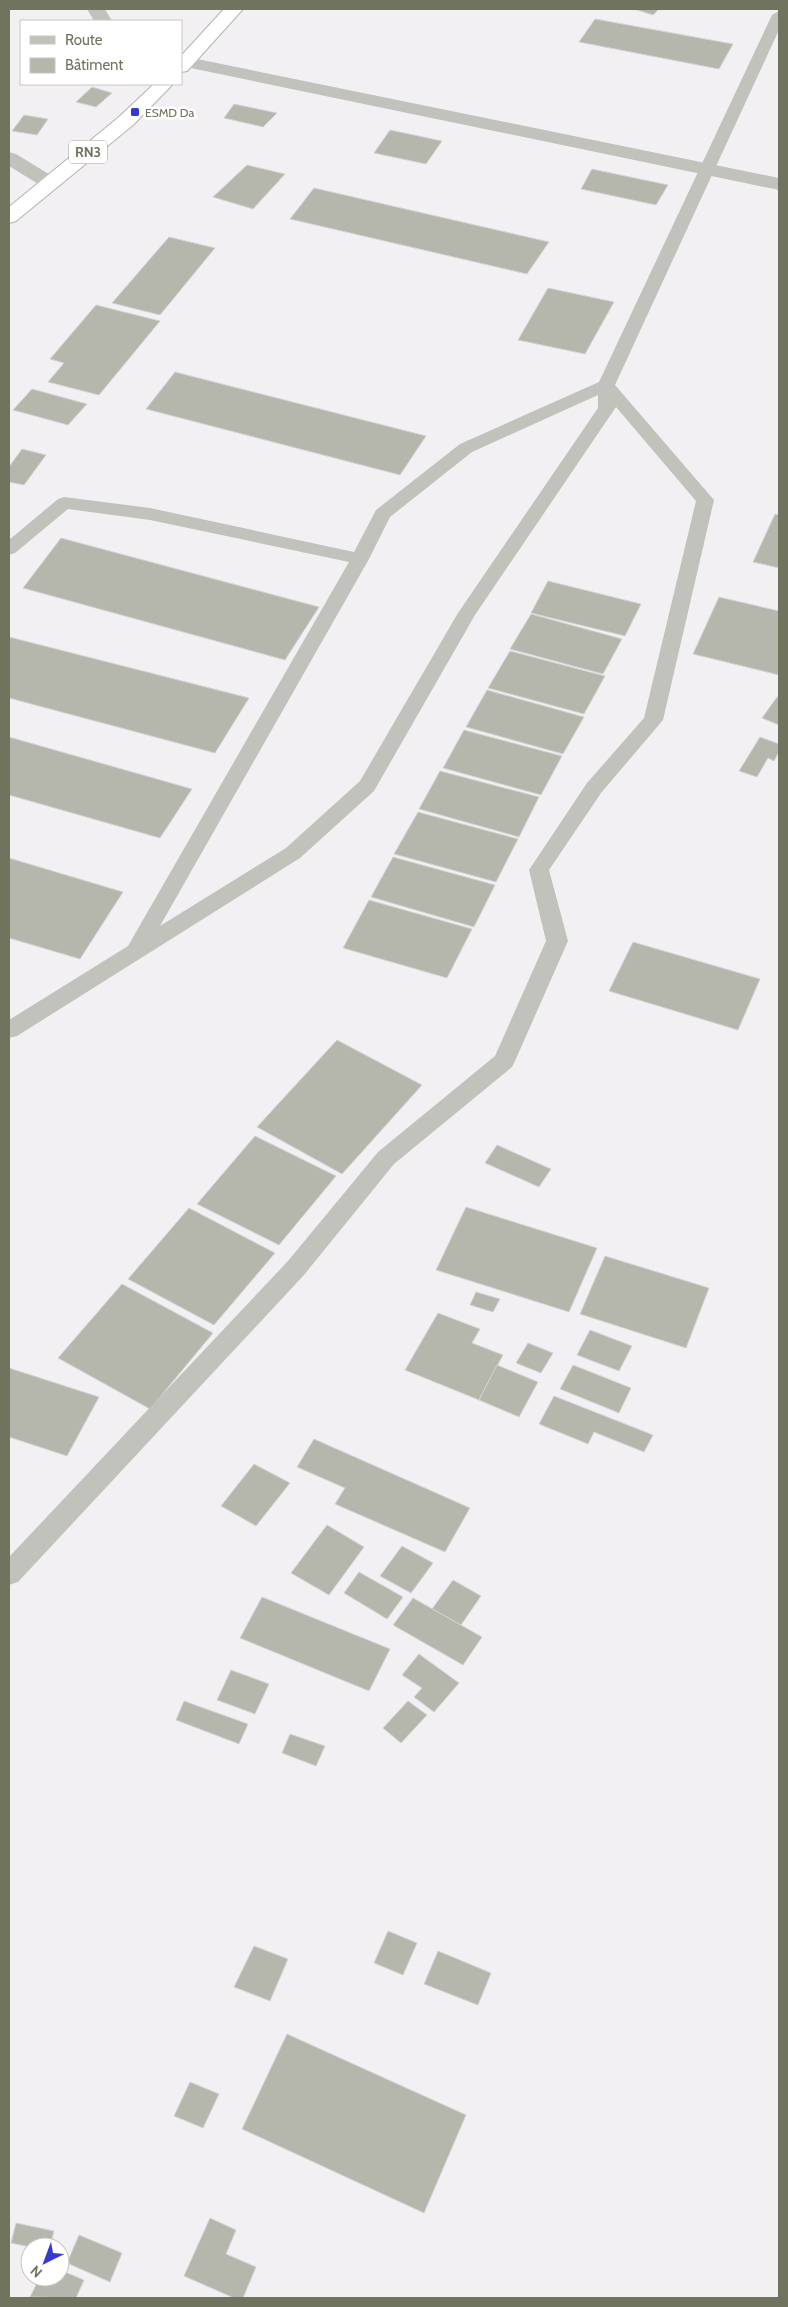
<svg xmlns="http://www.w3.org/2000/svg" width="788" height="2307" font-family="Cabin,sans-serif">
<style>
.building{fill:#b5b6ac;stroke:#d5d3d5}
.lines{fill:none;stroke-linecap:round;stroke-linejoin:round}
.trunk-casing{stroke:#b2b3ad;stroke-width:2}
.service{fill:#c1c2bb;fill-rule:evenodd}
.minor{fill:#c1c2bb;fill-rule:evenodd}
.tertiary{fill:#c1c2bb;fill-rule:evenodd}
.trunk{fill:#fff;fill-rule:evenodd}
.poi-dot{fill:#3439d0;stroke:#fff;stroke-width:2}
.labels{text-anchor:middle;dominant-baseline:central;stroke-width:5;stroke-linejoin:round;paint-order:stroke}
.far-poi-label{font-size:12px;fill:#70735e;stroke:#fff;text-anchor:start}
.shield{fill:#fff;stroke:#9b9d8e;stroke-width:1}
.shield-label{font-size:14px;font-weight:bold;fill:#70735e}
</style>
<rect width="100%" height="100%" fill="#f3f0f4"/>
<!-- building -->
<g class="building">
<path d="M634,9H659L653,15Z"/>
<path d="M595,19L733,44L719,69L579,42Z"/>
<path d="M92,87L112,93L96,107L76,102Z"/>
<path d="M234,104L277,113L263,127L224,118Z"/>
<path d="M24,115L48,119L37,135L12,131Z"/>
<path d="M390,130L442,141L426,164L374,153Z"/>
<path d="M247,165L285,174L253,209L213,197Z"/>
<path d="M592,169L668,185L656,205L581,189Z"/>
<path d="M314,188L549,242L527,274L290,219Z"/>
<path d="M169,237L215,248L160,315L112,303Z"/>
<path d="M548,288L614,302L585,354L518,340Z"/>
<path d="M96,305L160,321L99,395L48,382L64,363L50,359Z"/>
<path d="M175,372L426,436L400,475L146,409Z"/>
<path d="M32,389L87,404L68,425L13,410Z"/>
<path d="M22,449L46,455L24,485L9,482V467Z"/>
<path d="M775,514L779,515V568L753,562Z"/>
<path d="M61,538L319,607L285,660L23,588Z"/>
<path d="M548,581L641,604L625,636L531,613Z"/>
<path d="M719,597L779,611V675L693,654Z"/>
<path d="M531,614L622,639L603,674L510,649Z"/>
<path d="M9,637L249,698L215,753L9,698Z"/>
<path d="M510,651L605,676L584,714L488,688Z"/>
<path d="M487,690L584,717L563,754L466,727Z"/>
<path d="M777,697H779V725L762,718Z"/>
<path d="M464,730L562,756L541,795L443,768Z"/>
<path d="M9,737L192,789L160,838L9,795Z"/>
<path d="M760,737L779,744V752L774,761L768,758L757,777L739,771Z"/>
<path d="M440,771L539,797L519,837L419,809Z"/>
<path d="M418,812L518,839L496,882L394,854Z"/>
<path d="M393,857L495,885L474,927L371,897Z"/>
<path d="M9,858L123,892L80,959L9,938Z"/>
<path d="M369,900L472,929L447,978L343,948Z"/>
<path d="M633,942L760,979L738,1030L609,991Z"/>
<path d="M337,1040L422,1085L342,1174L257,1127Z"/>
<path d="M255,1136L336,1176L279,1245L197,1204Z"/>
<path d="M497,1145L551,1169L539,1187L485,1163Z"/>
<path d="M466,1207L597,1248L569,1312L436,1270Z"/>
<path d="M189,1208L275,1253L214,1325L128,1279Z"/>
<path d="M605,1256L709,1288L686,1348L580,1314Z"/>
<path d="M122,1284L213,1333L150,1409L58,1358Z"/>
<path d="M476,1292L500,1299L493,1312L470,1305Z"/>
<path d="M438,1313L480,1329L472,1343L503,1355L479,1400L405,1370Z"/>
<path d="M590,1330L632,1346L619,1371L577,1355Z"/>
<path d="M528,1343L553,1353L541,1373L516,1363Z"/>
<path d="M497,1365L538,1382L519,1417L479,1400Z"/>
<path d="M573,1365L631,1388L619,1413L560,1389Z"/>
<path d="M9,1368L99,1397L67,1456L9,1437Z"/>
<path d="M554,1396L653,1435L644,1452L594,1432L588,1444L539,1424Z"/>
<path d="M314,1439L470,1508L445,1552L335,1504L345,1488L297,1467Z"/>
<path d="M254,1464L290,1483L256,1526L221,1506Z"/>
<path d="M327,1525L364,1547L329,1595L291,1573Z"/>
<path d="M402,1546L433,1563L411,1593L380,1576Z"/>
<path d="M359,1572L403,1597L387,1619L344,1593Z"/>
<path d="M453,1580L481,1596L461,1625L432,1609Z"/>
<path d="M262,1597L390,1649L369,1691L240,1638Z"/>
<path d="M413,1598L482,1637L463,1665L393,1625Z"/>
<path d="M419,1654L459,1683L434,1712L414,1697L422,1688L402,1675Z"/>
<path d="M231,1670L269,1684L255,1714L217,1700Z"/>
<path d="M184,1701L248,1724L239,1744L176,1720Z"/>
<path d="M408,1701L427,1715L401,1743L383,1728Z"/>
<path d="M290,1734L325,1746L316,1766L282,1753Z"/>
<path d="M388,1931L417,1943L403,1975L374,1963Z"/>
<path d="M254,1946L288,1959L270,2001L234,1987Z"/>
<path d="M438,1951L491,1973L478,2005L424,1984Z"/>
<path d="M287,2034L466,2115L424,2213L242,2129Z"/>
<path d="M190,2082L219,2094L203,2128L174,2116Z"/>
<path d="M210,2218L236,2230L226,2254L256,2267L243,2298H234L184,2276Z"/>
<path d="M16,2223L54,2231L50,2247H30L11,2243Z"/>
<path d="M79,2235L122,2253L110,2282L67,2263Z"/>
<path d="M60,2270L84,2280L76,2298L30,2297L40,2277H60Z"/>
</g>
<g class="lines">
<!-- trunk casing -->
<g class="trunk-casing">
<g id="trunk">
<path d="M224,9H243L187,71L181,72V56Z"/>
<path d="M154,84H173L133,125L16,221L9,223V207L119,117Z"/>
</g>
</g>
<!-- service -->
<path class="service" d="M779,11V30L615,385L714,500L663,720L601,793L549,870L568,941L515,1061L512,1067L394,1164L304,1275L18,1582L9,1585V1557L288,1261L378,1152L495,1056L546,941L529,870L587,783L644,718L696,501L616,407L475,615L374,791L300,858L17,1036L9,1038V1020L128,946L349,562L150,520L68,509L15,553L9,555V540L58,499L64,497L150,508L354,552L376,510L460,444L599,382L772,15ZM598,395V408L458,613L360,781L286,848L160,926L369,559L390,517L472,452Z"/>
<!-- minor -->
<g class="minor">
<path d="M187,57L779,178V190L181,66V58Z"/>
<path d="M9,152L16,154L57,179L60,183L57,187H43L9,166Z"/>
</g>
<!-- tertiary -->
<path class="tertiary" d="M87,9H105L112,21H94Z"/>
<!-- trunk -->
<use href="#trunk" class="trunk"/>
</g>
<!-- markers -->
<rect class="poi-dot" x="130" y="107" width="10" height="10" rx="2.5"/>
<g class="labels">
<!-- far-poi labels -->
<g class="far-poi-label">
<text x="145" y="112">ESMD Da</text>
</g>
<!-- shield labels -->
<rect class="shield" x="69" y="140.5" width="38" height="23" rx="4"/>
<g class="shield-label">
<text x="88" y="152">RN3</text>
</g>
</g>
<!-- border -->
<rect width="788" height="2307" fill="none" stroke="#70735e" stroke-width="20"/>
<!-- legend -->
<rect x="20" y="20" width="162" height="65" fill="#ffffff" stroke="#c6c7bf"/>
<rect x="30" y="36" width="25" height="8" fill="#c1c2bb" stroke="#c6c7bf"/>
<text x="65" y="45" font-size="15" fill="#70735e">Route</text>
<rect x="30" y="58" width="25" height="15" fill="#b5b6ac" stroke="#c6c7bf"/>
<text x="65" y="70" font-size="15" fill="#70735e">Bâtiment</text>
<!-- north arrow -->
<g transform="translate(45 2262) rotate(222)"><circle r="24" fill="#ffffff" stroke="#c6c7bf"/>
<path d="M0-4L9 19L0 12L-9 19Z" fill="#3439d0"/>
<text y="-8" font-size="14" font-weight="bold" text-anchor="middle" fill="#70735e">N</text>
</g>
</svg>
